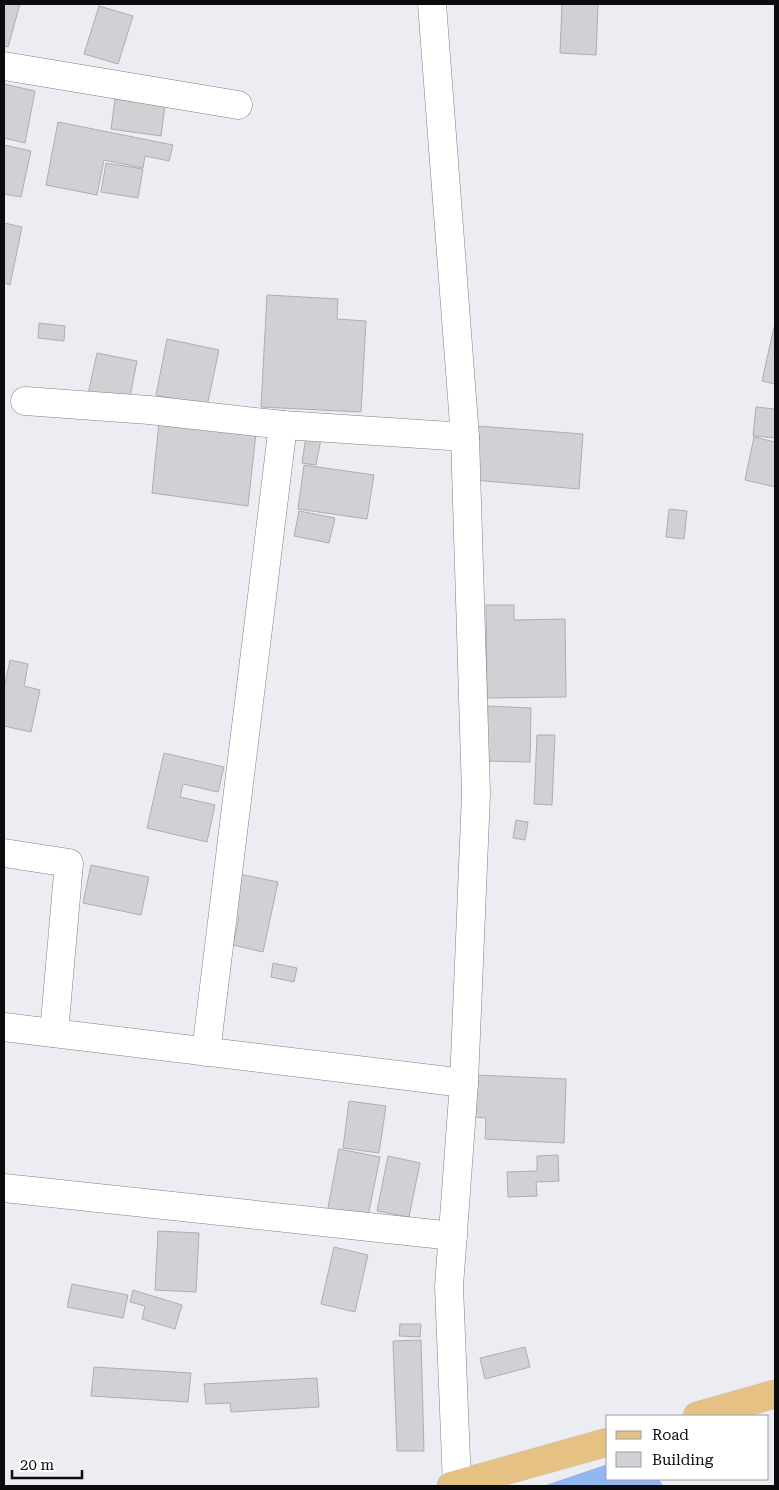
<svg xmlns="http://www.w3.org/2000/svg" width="779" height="1490" font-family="'Roboto Serif',serif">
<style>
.water{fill:#93b6f1}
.building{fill:#cfd1d5;stroke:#acaeb2}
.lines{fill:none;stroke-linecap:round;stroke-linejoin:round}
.minor-casing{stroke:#808185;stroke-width:29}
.major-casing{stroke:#c9caca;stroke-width:29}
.minor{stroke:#fff;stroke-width:28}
.major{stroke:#e6c184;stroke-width:28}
</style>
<rect width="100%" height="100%" fill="#ebedf2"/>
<!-- water -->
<path class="water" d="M608,1464V1479H659L663,1486H543Z"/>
<!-- building -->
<g class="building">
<path d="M4,4H20L8,47L4,46Z"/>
<path d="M562,4H598L596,55L560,53Z"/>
<path d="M99,6L133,16L118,64L84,54Z"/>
<path d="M4,84L35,91L25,143L4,138Z"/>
<path d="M115,99L165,106L161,136L111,129Z"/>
<path d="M58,122L173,145L169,161L145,156L143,168L104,160L97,195L46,185Z"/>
<path d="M4,145L31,151L21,197L4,194Z"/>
<path d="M106,163L143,169L138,198L101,192Z"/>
<path d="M4,223L22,227L10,285L4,283Z"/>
<path d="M267,295L338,299L337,319L366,321L361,412L261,407Z"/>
<path d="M39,323L65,326L64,341L38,338Z"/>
<path d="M774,327H775V384L762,381Z"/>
<path d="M167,339L219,350L207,406L156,395Z"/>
<path d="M97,353L137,361L129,402L88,394Z"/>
<path d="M756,407L775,409V438L753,436Z"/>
<path d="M159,422L256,433L248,506L152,493Z"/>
<path d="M477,426L583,434L579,489L473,480Z"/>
<path d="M306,436L321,439L316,465L302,463Z"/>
<path d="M754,437L775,442V487L745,480Z"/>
<path d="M304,465L374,475L367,519L298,509Z"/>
<path d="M669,509L687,511L684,539L666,537Z"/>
<path d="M299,511L335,518L329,543L294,536Z"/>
<path d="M486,605H514V620L565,619L566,697L487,698Z"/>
<path d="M10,660L28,664L24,686L40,690L31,732L4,726V689Z"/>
<path d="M488,706L531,708L530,762L486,761Z"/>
<path d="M537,735H555L552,805L534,804Z"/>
<path d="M164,753L224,767L218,792L183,784L180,797L215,805L207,842L147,828Z"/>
<path d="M516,820L528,822L525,840L513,838Z"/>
<path d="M91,865L149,877L141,915L83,903Z"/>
<path d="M239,874L278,882L263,952L233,945L239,918L230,916Z"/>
<path d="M273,963L297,968L294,982L271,977Z"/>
<path d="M476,1075L566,1079L564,1143L485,1139L486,1118L474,1117Z"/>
<path d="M349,1101L386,1106L379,1153L343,1148Z"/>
<path d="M339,1149L380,1157L367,1221L327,1213Z"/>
<path d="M558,1155L559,1181L536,1182L537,1196L508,1197L507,1172L537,1171V1156Z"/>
<path d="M388,1156L420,1163L409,1217L377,1211Z"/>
<path d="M158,1231L199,1233L196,1292L155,1290Z"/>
<path d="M334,1247L368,1255L355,1312L321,1304Z"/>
<path d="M72,1284L128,1295L123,1318L67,1307Z"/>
<path d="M133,1290L182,1305L175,1329L142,1319L145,1306L130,1302Z"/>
<path d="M400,1324H421L420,1337L399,1336Z"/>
<path d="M421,1340L424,1451H397L393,1341Z"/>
<path d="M525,1347L530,1367L485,1379L480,1358Z"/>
<path d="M94,1367L191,1373L188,1402L91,1396Z"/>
<path d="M317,1378L319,1407L231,1412L230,1403L206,1404L204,1384Z"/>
</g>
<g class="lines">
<!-- minor casing -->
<g class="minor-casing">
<g id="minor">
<path d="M432,4L465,437"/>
<path d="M4,66L238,105"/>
<path d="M25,401L149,410L283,425L465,437L476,794L464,1083"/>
<path d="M4,853L69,863L54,1033"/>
<path d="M4,1027L464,1083L449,1286L457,1485"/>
<path d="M206,1052L283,425"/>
<path d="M4,1188L453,1236"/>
</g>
</g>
<!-- major casing -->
<g class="major-casing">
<g id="major">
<path d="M697,1416L775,1394"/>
<path d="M451,1486L608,1442"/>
</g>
</g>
<!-- minor -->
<use href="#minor" class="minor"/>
<!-- major -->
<use href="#major" class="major"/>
</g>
<!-- border -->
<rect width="779" height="1490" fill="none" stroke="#0b0c0d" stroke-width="10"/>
<!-- legend -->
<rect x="606" y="1415" width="162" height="65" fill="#ffffff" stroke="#9d9e9e"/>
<rect x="616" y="1431" width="25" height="8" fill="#e6c184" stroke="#9d9e9e"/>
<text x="652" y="1440" font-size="15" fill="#0b0c0d">Road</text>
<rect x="616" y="1452" width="25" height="15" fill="#cfd1d5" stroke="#9d9e9e"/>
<text x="652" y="1465" font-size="15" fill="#0b0c0d">Building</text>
<!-- scale -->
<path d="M12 1470v8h70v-8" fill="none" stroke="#0b0c0d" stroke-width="2.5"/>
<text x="20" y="1470" font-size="15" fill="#0b0c0d" stroke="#ffffff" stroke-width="4" paint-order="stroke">20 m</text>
</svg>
